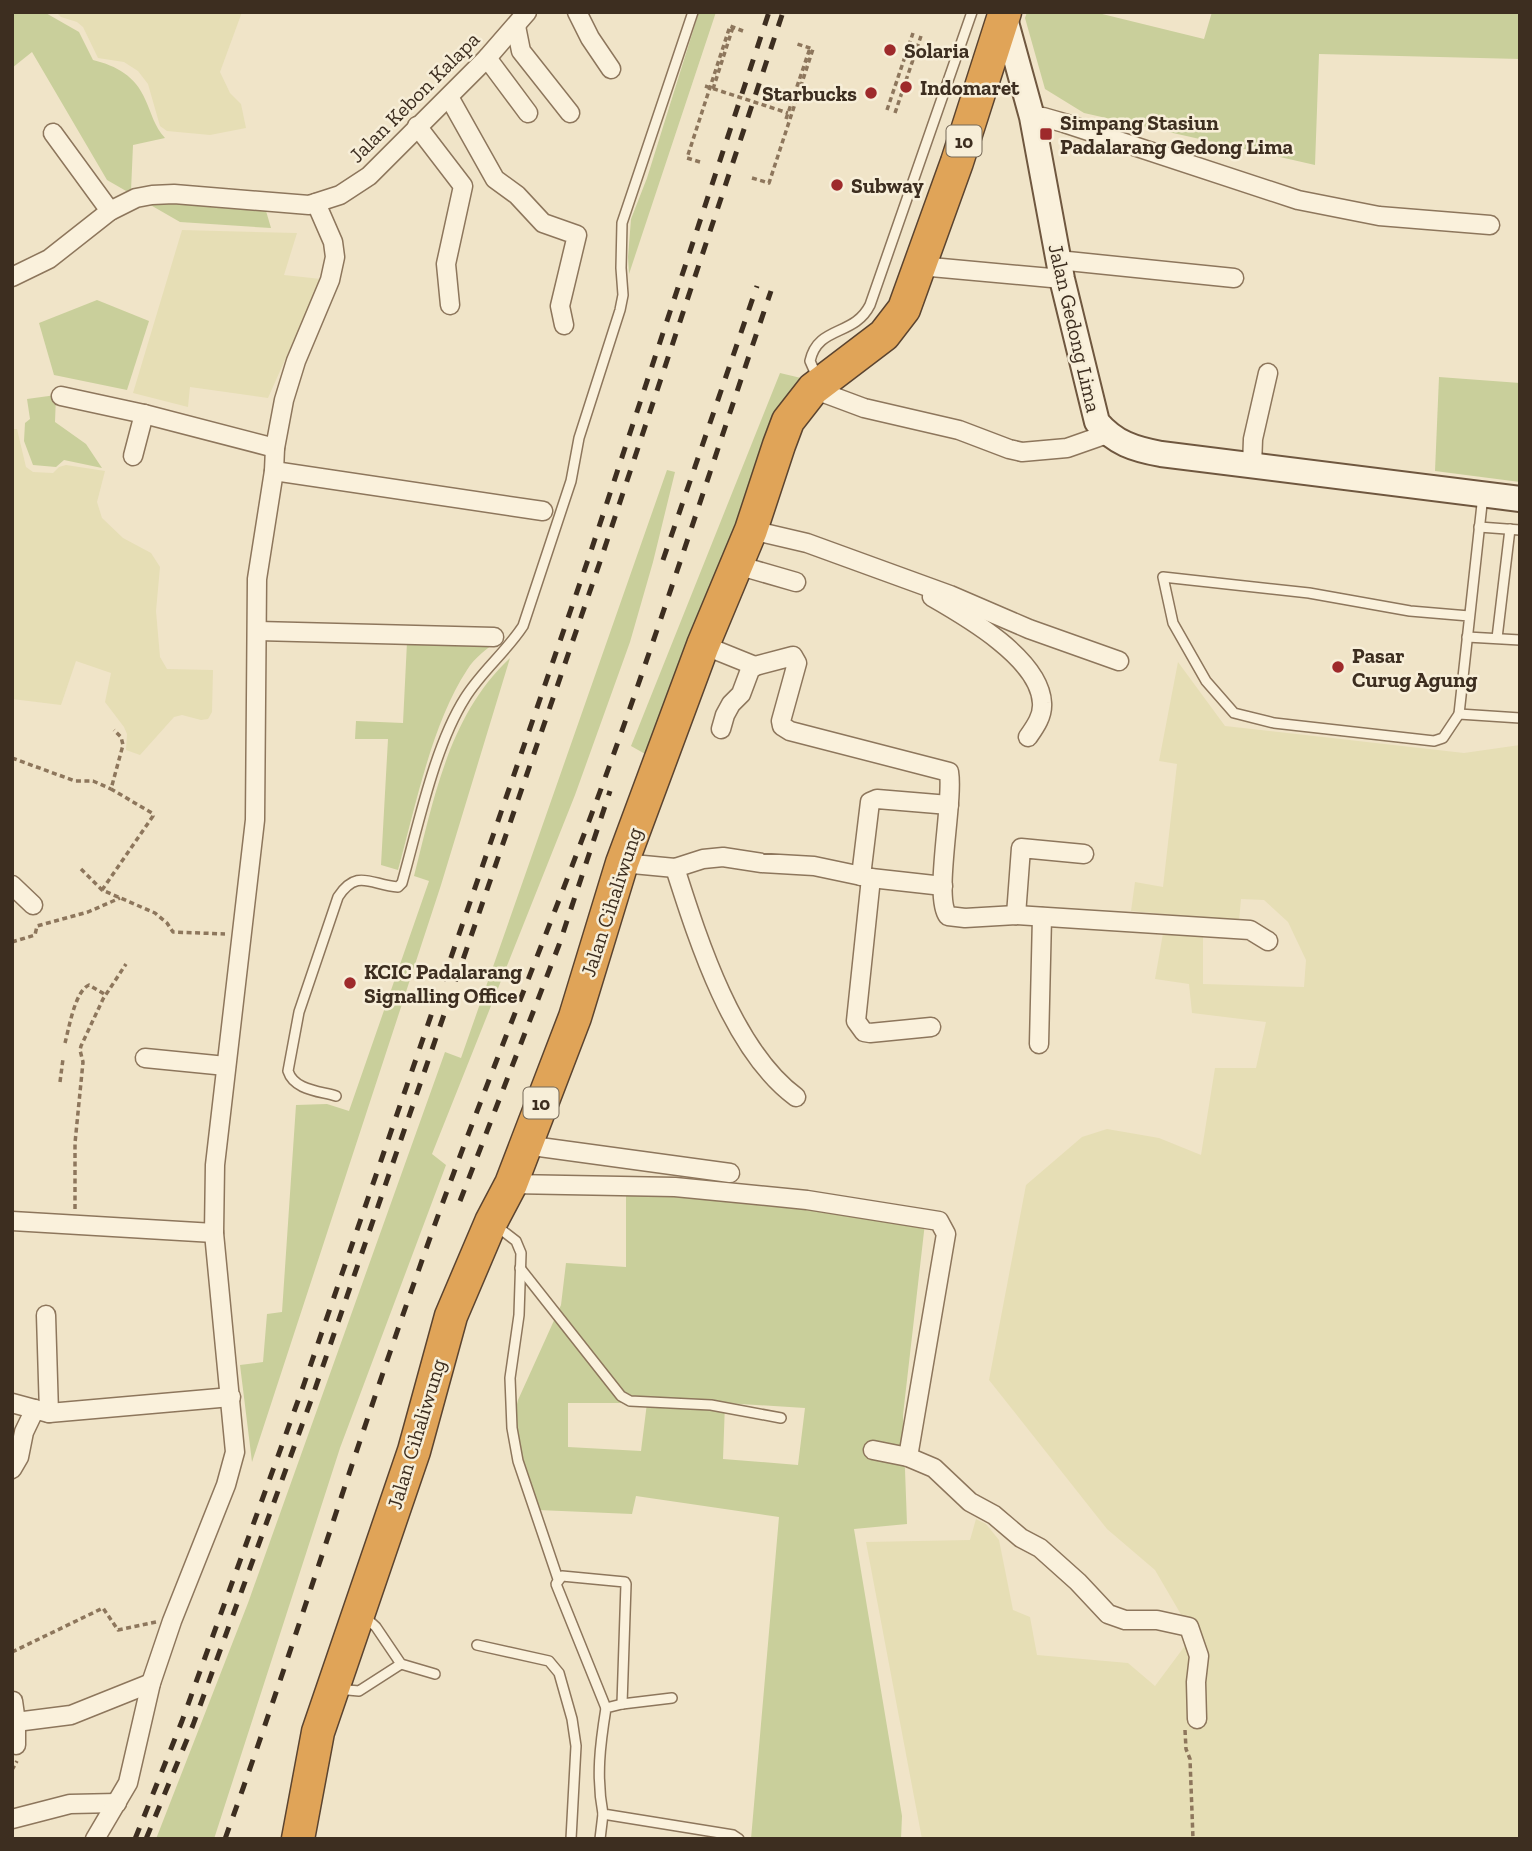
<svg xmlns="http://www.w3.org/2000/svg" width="1532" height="1851" font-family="'Zilla Slab',serif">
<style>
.farmland{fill:#e6deb5}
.green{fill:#c9cf9b;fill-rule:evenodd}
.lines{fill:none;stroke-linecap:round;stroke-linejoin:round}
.lane-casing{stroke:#8d765c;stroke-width:12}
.street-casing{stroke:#8d765c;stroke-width:21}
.secondary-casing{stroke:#6f573f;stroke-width:28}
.highway-casing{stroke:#5b4430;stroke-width:35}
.path{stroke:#8d765c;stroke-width:3.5;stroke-dasharray:5 3.5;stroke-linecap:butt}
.lane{stroke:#faf1dc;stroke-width:9}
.street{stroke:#faf1dc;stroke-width:18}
.secondary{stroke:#faf1dc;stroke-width:24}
.highway{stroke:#e0a458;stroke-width:32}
.rail{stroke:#3d2e20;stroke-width:5;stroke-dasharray:12 12;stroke-linecap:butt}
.path-bridge{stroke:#8d765c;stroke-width:3.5;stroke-dasharray:5 3.5;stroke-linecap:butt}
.poi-dot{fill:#9e2a2b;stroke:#f7eed8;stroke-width:2.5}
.labels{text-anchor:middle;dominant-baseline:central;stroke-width:5;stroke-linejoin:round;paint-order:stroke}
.shield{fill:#f7eed8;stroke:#756857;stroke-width:2}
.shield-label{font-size:19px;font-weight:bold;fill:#3d2e20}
.poi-label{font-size:21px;font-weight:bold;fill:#3d2e20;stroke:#f7eed8;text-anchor:start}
.street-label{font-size:21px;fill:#3d2e20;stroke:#f7eed8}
</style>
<rect width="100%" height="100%" fill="#f0e4c8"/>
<!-- farmland -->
<g class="farmland">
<path d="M56,12H242L220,72L230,93L241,104L246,128L210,135L167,131L160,126L148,84L138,71L124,62L98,58L83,27L77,22L61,17Z"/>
<path d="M182,230L297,233L284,275L321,279L268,398L190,387L188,407L133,393Z"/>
<path d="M12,429H17L26,467L33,472L53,473L59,467L66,465L105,471L97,502L102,518L123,538L151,553L160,567L156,611L160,657L167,669L213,670L212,712L208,719L201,720L182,715L174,717L140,755L126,750L127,734L124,727L105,702L111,673L76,661L61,705L12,699Z"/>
<path d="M1178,662L1225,726L1464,753L1520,745V1839H922L866,1542L970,1540L976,1519L986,1524L999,1540L1013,1610L1030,1617L1037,1655L1128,1663L1155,1686L1193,1635L1155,1570L1107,1529L989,1380L1026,1185L1082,1137L1107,1129L1159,1138L1201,1155L1215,1068H1256L1266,1022L1192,1013L1189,984L1155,979L1165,922L1203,929V984L1304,987L1306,960L1288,922L1264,900L1241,899L1239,921L1131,911L1135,882L1163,887L1177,764L1159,761Z"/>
</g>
<!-- green -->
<g class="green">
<path d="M12,12H44L79,32L93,60C117,66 135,76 145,99C152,114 154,126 165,138L133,145L131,191L264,204L271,228L180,222L107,180L32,52L12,68Z"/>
<path d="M699,12H716L629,274L628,257L631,219L647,178Z"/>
<path d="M1027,12H1094L1204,39L1212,12H1520V59L1319,54L1315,165L1084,113L1045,89L1025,18Z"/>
<path d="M97,300L149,321L127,390L54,375L39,323Z"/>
<path d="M780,373L801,378L790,395L647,755L631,746Z"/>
<path d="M1439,377L1520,383V482L1435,471Z"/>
<path d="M56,395L55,422L86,444L102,468L64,460L56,467L33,465L24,441L25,423L30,419L27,399Z"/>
<path d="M667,470L675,472L653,562L630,642L575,795L432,1154L446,1165L340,1448L214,1839H156L248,1603L445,1052L461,1058Z"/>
<path d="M498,640C487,649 475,657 467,670C432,723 415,808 398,870L381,865L388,739H355L356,721L403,723L407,642Z"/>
<path d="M510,658L441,885L252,1462L240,1365L263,1362L267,1314L282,1312L296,1105L327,1104L349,1111L429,881L414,876C434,798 449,715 510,658Z"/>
<path d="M626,1189L925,1223L903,1415L907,1524L854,1529L902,1816L901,1839H751L779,1517L636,1496L632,1514L538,1510L511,1428L518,1400L561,1305L566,1263L626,1267ZM568,1403H647L641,1451L568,1447ZM725,1403L805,1408L798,1465L723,1459Z"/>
</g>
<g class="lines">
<!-- lane casing -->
<g class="lane-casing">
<g id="lane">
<path d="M817,377L810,361C818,325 854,337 870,305L972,12"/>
<path d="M1479,527L1520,530"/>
<path d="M1469,616L1410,611L1309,593L1163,577L1173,623L1206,681L1234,713L1274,723L1434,741L1443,738L1459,714L1483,495"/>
<path d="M1467,637L1520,640"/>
<path d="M1497,638L1510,529"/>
<path d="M1459,714L1520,718"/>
<path d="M336,1096C319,1091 294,1090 288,1071L299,1012L338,897C357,868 371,885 398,887L402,883C418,827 434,747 465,698C481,672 506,652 523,626L571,481L579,438L620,310L623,295L621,268L622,223L693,12"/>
<path d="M495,1225L516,1241L521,1253L519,1315L510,1378L512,1428L518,1461L558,1579"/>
<path d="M520,1268L621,1396L630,1401L711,1405L781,1418"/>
<path d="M365,1617L376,1627L401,1664L435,1674"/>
<path d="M477,1645L549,1661L559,1673L572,1719L576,1746L571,1839"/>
<path d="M337,1689L359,1691L401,1664"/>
<path d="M672,1698L622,1704L606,1708C600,1745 596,1777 603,1814L733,1835L739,1839"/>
<path d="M606,1708L556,1584L562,1576L625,1582L626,1584L622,1704"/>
<path d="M600,1839L603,1814"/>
</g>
</g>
<!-- street casing -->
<g class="street-casing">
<g id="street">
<path d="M577,12L590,38L611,69"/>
<path d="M516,26L521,51L570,113"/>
<path d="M487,58L528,113"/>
<path d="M449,97L495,179L517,195L543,223L577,235L560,306L564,325"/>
<path d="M1032,117H1043L1064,123L1298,200L1379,216L1490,225"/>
<path d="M417,126L463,186L446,264L450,305"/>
<path d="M53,133L110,211"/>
<path d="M1058,260L1234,278"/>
<path d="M920,266L1062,279"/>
<path d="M12,277L49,259L110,211L136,198L152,195L174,194L309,205L340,195L369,176L487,58L527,12"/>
<path d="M813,389L864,408L959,430L1009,449L1022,452L1067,448L1107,434"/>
<path d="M61,396L144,414L275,448"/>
<path d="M133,456L144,414"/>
<path d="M1252,466L1253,439L1268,373"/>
<path d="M274,471L543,511"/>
<path d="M751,530L807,543L950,595L1029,629L1119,661"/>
<path d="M737,565L796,582"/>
<path d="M932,597C967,617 1040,659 1042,703C1043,716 1035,727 1028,737"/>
<path d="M258,631L494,637"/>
<path d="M703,645L755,666L793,656L797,663L781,721L782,726L790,731L949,772C954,802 933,897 948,916L965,918L1016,915L1250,930L1268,941"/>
<path d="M721,729L725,715L731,704L741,694L750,670L755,666"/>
<path d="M622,863L675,868L703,859L723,857L762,863L814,866L871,878L943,886"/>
<path d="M675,868C698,940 733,1051 796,1097"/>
<path d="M861,876L870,802L877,799L949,805"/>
<path d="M871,878L856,1021L864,1032L870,1033L931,1027"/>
<path d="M12,885L33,905"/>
<path d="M1016,915L1021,848L1084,854"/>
<path d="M1039,1044L1042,917"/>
<path d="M145,1058L226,1066"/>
<path d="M525,1145L730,1173"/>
<path d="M511,1184L675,1187L807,1200L939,1221L946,1234L908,1457"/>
<path d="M12,1221L214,1233"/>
<path d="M46,1315L49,1413"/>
<path d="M12,1403L49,1413L231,1397"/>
<path d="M873,1450L908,1457L934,1468L970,1502L994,1515L1021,1538L1040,1548L1078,1582L1108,1614L1125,1620H1157L1189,1627L1199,1656L1196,1682L1197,1719"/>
<path d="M12,1469L19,1457L24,1432L35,1409"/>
<path d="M13,1701L16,1722V1745"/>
<path d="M16,1722L71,1715L151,1683"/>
<path d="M12,1819L70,1804L117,1803"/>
<path d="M95,1839L128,1783L151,1683L172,1621L226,1485L235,1452L214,1233L215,1165L255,820L257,579L274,471L275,448L284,400L296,361L330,280L335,257L333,242L316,203"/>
</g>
</g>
<!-- secondary casing -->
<g class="secondary-casing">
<path id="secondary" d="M1004,15L1032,117L1062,279L1097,422C1115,443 1134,449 1161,454L1520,499"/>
</g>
<!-- highway casing -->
<g class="highway-casing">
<path id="highway" d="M298,1839L318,1732L414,1451L451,1316L491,1222L511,1184L575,1017L622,863L703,645L751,530L779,445L788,421L813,389L884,335L904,309L957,162L1005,12"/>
</g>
<!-- path -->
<g class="path">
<path d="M713,89L733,27"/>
<path d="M887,110L913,33"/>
<path d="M895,113L921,36"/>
<path d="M786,119L810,48"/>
<path d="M700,162L687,158L730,26L743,31"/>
<path d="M752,178L769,183L813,49L797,44"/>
<path d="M12,758L75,781H93L111,789"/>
<path d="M81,869L102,890L155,913L167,923L173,932L225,934"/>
<path d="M102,890L153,816L152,813L111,789L123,745L121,737L114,730"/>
<path d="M12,942L35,935L37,926L88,912L120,898"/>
<path d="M65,1043C69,1028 75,991 89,985L106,995"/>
<path d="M60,1082L63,1059"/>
<path d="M75,1209V1143L83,1062L80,1050L81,1046L103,999L126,964"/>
<path d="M12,1652L103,1608L118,1630L156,1622"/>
<path d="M1185,1730L1186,1749L1190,1759L1193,1839"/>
<path d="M12,1770L17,1761"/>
</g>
<!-- lane -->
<use href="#lane" class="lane"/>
<!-- street -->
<use href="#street" class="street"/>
<!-- secondary -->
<use href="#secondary" class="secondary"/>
<!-- highway -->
<use href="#highway" class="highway"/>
<!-- rail -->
<g class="rail">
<path d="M663,560L757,286"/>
<path d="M460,1201L559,945L610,791"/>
<path d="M135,1839L182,1721L303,1387L590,554L769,12"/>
<path d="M146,1839L193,1725L314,1392L601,559L783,12"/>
<path d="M225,1839C293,1650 352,1458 419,1269C478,1100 548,935 609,767C666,609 717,449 771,291"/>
</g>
<!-- path-bridge -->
<path class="path-bridge" d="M705,86L788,113"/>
</g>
<!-- markers -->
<g class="poi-dot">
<circle cx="890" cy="50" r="7"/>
<circle cx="906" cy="87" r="7"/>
<circle cx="871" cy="93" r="7"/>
<rect x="1039" y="127" width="14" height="14" rx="3.5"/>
<circle cx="837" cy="185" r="7"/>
<circle cx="1338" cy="667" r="7"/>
<circle cx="350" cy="983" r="7"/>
</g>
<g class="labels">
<!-- shield labels -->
<g class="shield">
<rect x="946.5" y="125.5" width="35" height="31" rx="5"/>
<rect x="523.5" y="1087.5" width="35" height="31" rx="5"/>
</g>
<g class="shield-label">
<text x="964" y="141">10</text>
<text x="541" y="1103">10</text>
</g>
<!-- poi labels -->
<g class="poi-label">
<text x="904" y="50">Solaria</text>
<text x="920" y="87">Indomaret</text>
<text x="857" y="93" text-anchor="end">Starbucks</text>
<text x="1060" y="122">Simpang Stasiun<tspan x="1060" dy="24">Padalarang Gedong Lima</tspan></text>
<text x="851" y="185">Subway</text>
<text x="1352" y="655">Pasar<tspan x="1352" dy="24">Curug Agung</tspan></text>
<text x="364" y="971">KCIC Padalarang<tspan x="364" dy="24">Signalling Office</tspan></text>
</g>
<!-- street labels -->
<g class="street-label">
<text transform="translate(414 97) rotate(-45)">Jalan Kebon Kalapa</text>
<text transform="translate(1075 328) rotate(77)">Jalan Gedong Lima</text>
<text transform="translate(611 902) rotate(-72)">Jalan Cihaliwung</text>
<text transform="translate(416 1434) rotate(-73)">Jalan Cihaliwung</text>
</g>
</g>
<!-- border -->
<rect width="1532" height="1851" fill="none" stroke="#3d2e20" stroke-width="28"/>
</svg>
